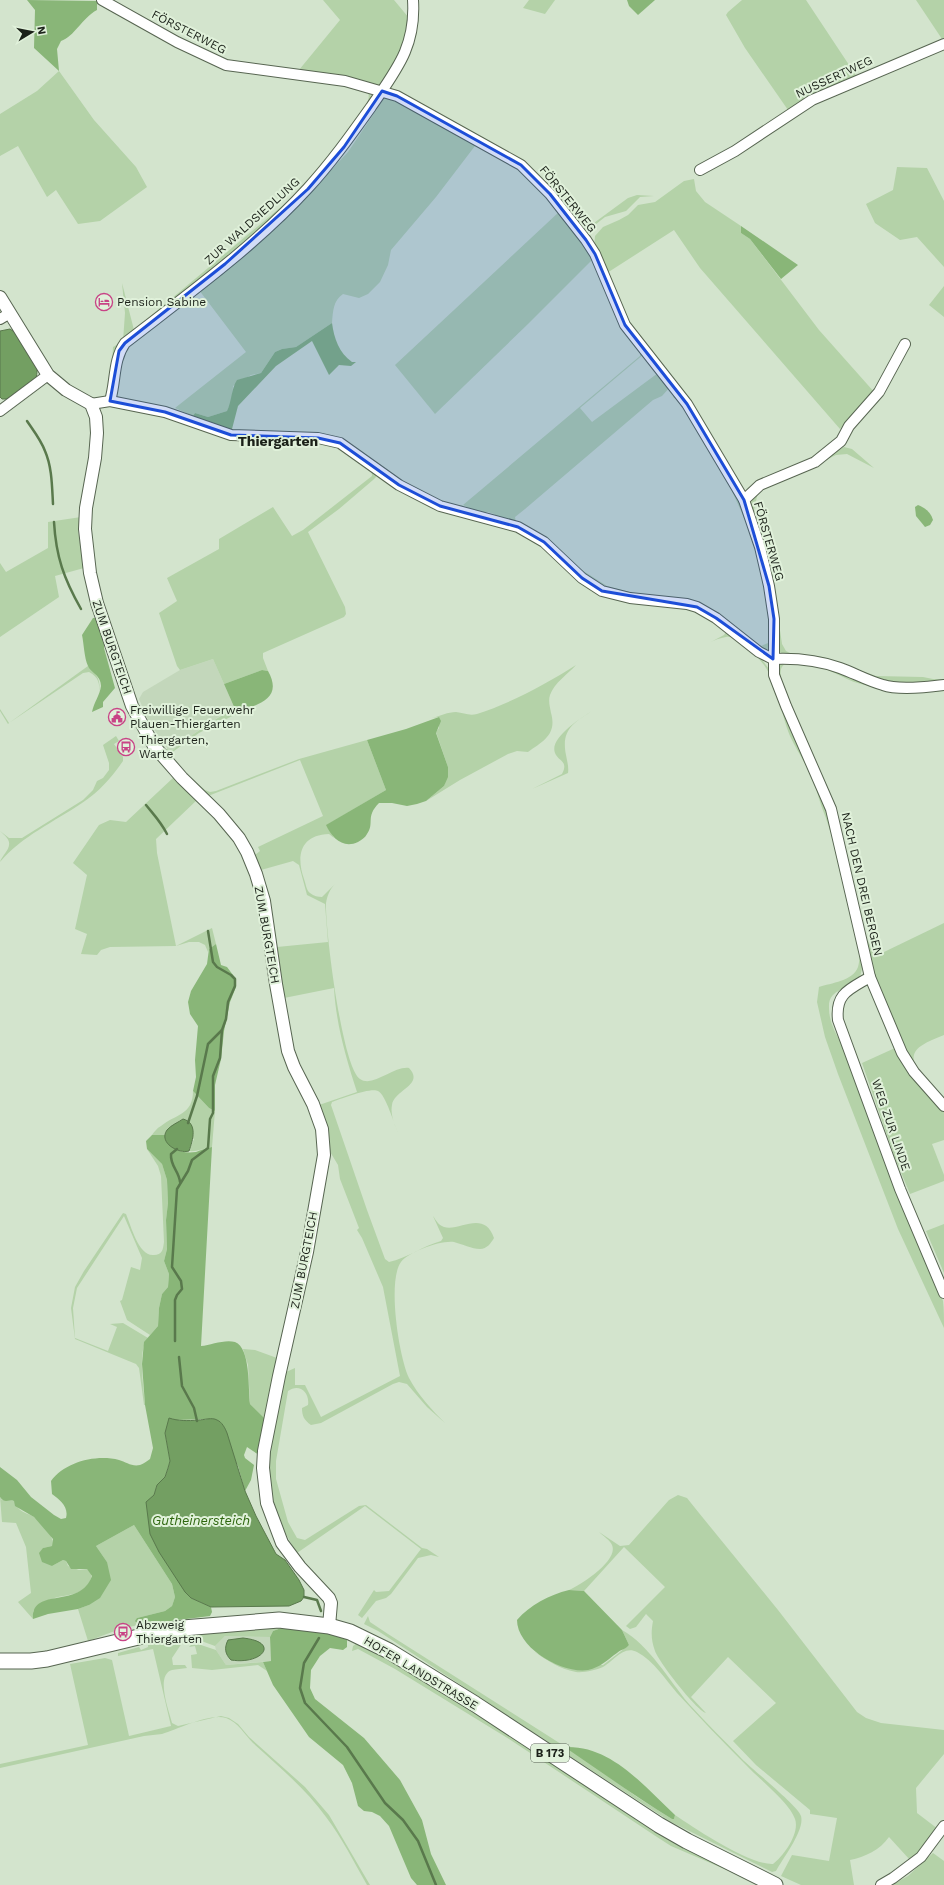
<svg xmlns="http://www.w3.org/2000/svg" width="944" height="1885" font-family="'Work Sans',sans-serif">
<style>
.built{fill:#c3d7bb}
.green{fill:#b4d2a8}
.forest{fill:#89b678}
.water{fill:#739f62;stroke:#59794c}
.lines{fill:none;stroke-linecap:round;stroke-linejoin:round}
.stream{stroke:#59794c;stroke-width:2.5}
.minor-casing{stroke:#576551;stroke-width:12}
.tertiary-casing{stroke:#576551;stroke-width:14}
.primary-casing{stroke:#576551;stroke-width:17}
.minor{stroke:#fff;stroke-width:10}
.tertiary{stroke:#fff;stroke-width:12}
.primary{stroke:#fff;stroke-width:15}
.marked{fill:#1d4ed8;fill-opacity:0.2;stroke:#1d4ed8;stroke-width:3;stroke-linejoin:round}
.labels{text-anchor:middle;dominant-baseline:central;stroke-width:4;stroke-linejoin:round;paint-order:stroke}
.shield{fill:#e0f1da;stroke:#565f53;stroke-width:1}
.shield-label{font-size:11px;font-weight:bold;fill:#1b2119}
.street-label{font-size:12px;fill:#1b2119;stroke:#e0f1da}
.poi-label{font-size:12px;fill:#1b2119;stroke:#e0f1da;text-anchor:start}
.water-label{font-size:13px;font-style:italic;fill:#2e660e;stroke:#e0f1da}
.quarter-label{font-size:14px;font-weight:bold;fill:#1b2119;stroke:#e0f1da}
</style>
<rect width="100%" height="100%" fill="#d3e4cd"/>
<!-- built -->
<g class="built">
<path d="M213,659L235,709L223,714L199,730L170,752L149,722L139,699L143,692L180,670Z"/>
<path d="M225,1636L270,1637L271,1661L226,1665L216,1650L215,1646Z"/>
</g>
<!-- green -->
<g class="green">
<path d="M323,0H394L409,18L401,57L382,85L376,86L299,70L340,20Z"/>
<path d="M529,0H555L545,14L523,8Z"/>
<path d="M742,0H806L857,77L808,96L788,110L745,48L726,15L728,12Z"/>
<path d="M916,0H944V38L942,39Z"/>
<path d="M59,71L94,120L136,167L147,187L100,221L78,224L56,190L47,197L18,146L0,156V114L37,91Z"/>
<path d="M358,86L370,91L371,97L342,144L308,182L267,223L123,343C108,359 117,375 110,392L113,347L123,341L125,313L122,283L134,330L288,201C319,171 344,137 368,101C371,88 364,93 358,86Z"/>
<path d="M385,97L407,104L478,142L436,197L391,250L388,265L380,282L368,294L359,298L343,294C333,301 333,311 332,323L296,347L282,349L275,352L261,373L251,375L233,386L232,401L227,411L208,417L195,413L193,416L175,408L246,352L199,290L306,197L348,152Z"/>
<path d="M897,167L927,168L944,201V267L917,237L900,240L875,223L866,204L893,190Z"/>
<path d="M694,179L696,191L705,202L741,226V233L750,239L819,330L875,393L840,429L700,268L674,230L607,273L594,247L595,236L603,227L619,220L628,215L638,205L655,202L684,181Z"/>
<path d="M637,195L654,196L640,197L626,211L605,217L591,228L583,231L628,198Z"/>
<path d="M560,211L594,258L528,324L435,414L395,365Z"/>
<path d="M944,286V317L929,305Z"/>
<path d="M607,289L625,327L644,354L580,408L592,422L658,373L670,387L662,396L653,400L525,509L515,517L516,522L541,534L577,567L607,586L641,595L683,599L701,605L719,613L754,643L761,646L768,643C780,611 751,531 736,500C728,481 717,464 707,446C698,429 689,407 673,397L676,393C691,410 701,431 712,450C721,465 730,480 738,495C759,536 775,600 771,646L765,651L760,649L724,618L709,611L691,603L632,595L597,583L583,575L542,538L529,531L501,520L494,514L488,512L479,513L463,505L459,509L453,508C423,497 390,481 368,456C388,470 440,513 463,505L640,356V351L624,327Z"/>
<path d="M844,447L852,449L874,468L847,454L836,455L806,470L772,482L758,492L754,510L772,575L782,644L786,651L790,653L823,657L876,676L923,677L933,679H944V683L927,686L889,684L832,662L783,654L780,652L774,592L751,510L752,495L773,480L807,467Z"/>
<path d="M371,467L375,471L376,477L373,480L339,509L308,532L345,607L346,614L344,617L263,653V658L268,671L262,670L224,684L213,659L180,670L177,666L159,613L177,601L167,578L219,549V539L273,507L292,536L303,530L372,476Z"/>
<path d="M81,517L78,530L84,568L55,576L59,597L0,637V563L6,572L48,548V522Z"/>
<path d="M726,632L734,635L760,657L769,669L788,721L817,784L835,837L863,960C862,966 862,973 859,978C850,991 828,987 829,1008C829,1031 847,1049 856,1068C864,1089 872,1111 878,1132C881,1142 882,1154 885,1164C903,1211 927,1254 943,1301C944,1309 944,1320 944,1328L898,1229L838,1074L825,1037L817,1002L819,987C831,983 853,981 858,967C863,949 854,924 850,907C842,872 834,838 821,805C818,796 816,787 813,779C806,764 797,751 790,736C781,714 778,685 764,665C756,655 739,635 726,637C720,638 714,640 709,643L724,635Z"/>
<path d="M787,660C809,662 831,667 852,675C860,678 867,683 874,686C896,693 921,691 944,689V691C920,693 897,693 874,687C865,685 855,683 847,679C831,671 807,659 788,663C777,665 781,679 783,686C806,744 836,802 849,863C853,883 859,927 869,943C872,948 878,951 884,952L944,923V1035C937,1038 928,1041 921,1046C899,1061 932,1086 944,1097V1101C926,1085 908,1063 898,1041C895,1035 895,1026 892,1021C882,1006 876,984 871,967C867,954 867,941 862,929L838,828L819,774L780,684C777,673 774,664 787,660Z"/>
<path d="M576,665C568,674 554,683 550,695C548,701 550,707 551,713C557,734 544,741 528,752L517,751L508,754L460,780L426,801L444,786L448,767L436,732L439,728V717L432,718C440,716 448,712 456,712C464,713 469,716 477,714C511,703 546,684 576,665Z"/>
<path d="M88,666C98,675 101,681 99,694C100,684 99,677 89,672L83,673L9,723L8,724L0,711V709L9,723Z"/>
<path d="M235,709L240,712L199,733L174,751L173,759L180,768L205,790L210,792L216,791L299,759L367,740L386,790L327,825L334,838L329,834C300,835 296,856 304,879C306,884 306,890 310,893C314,896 318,897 322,897L335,884C330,889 327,896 326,903C325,928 342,1067 360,1079C373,1088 393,1066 409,1068C425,1085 394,1090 392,1105C390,1115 395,1125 398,1133C394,1124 386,1095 378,1091C371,1087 340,1099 332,1102L331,1105L367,1210L385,1259L389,1262C407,1258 423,1246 441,1241L443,1238L433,1216C436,1220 438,1225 444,1227C459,1232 484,1209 494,1238C491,1243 487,1249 480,1249C472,1249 462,1244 454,1242C441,1240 408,1252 401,1262C387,1281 399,1357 409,1378C418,1395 432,1410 445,1423L427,1407L407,1384L399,1382L393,1384L321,1423L311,1425C304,1420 302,1416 302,1408L308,1405C310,1392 299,1383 288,1391L276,1461V1479L288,1522L297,1538L305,1540L359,1506L366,1505L422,1548L427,1549L439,1557L431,1555L418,1558L391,1594L386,1598L376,1601L362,1618L358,1615L374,1590L376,1592L389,1591L421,1549L365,1506L297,1553C279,1525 265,1492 269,1457C271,1430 280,1400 286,1372L295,1368V1385H305L321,1417L400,1376L383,1287L362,1238L357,1230L359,1228L340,1179L338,1165L329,1150L328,1129L319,1105L357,1092C346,1058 336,1024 334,988L284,998L277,947L328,942L325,904L307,895L299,865L293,861L261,870L255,855L260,851L258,847L323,816L300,760L208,796L167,755V748L170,752C191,736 211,720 235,709Z"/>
<path d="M592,711C573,723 561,730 566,755C567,761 569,767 568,773L532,789L562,774C569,761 558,761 555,753C549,738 581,718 592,711Z"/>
<path d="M116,736L119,741L114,744L123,757V761C112,777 99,792 82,803C54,822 22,836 0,862C2,855 14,847 7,838C5,835 2,833 0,831L9,838H22L83,800L93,790L97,781L103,778L109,770V763L103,745Z"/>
<path d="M174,777L198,799L156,839L157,853L176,946L212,928L216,944L209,949L208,952L205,945L199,942H189L176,946L110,947L101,950L97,955L81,954L87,934L75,929L87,875L73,863L99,825L110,820L126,822Z"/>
<path d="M895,1048L944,1109V1140L932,1144L944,1175V1181L910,1194L895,1158L862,1063Z"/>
<path d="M193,1091L209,1108L215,1111L212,1147C204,1148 197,1152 189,1151L194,1139L168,1129L165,1135H152C154,1132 157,1128 161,1126C176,1114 193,1115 193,1091Z"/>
<path d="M147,1149L162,1164L167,1180L168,1203L166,1220L167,1249L164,1261L169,1274L168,1287L162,1294L159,1308L158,1326L150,1335L127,1320L120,1301L122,1300L131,1267L140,1270L142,1258L124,1216L77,1288L73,1308L75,1338L108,1351L117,1327L110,1324L123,1323L148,1338C137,1350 144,1389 145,1405H144L139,1368L136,1364L75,1339L71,1308L75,1287L84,1271L123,1213L126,1214C131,1226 139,1257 154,1255C162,1255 163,1250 164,1242L161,1176L158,1166Z"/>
<path d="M944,1224V1273L926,1231Z"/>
<path d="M243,1349L255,1350L277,1358L259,1455L264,1419L250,1404L248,1365Z"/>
<path d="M678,1495L687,1498L699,1513L778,1610L857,1712L866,1718L881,1723L944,1730V1754L916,1788L917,1813L938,1829L925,1845L910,1860L889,1837C880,1850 865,1857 850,1860L854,1885H801L781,1876L792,1855L829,1861L837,1818L810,1814V1810L756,1765L733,1741L776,1703L728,1657L691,1697L706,1713C696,1710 659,1662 655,1651C651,1640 651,1632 653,1621L646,1614L636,1627L630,1629L626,1626L665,1587L624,1547L584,1591L569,1590C581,1585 619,1560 612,1545C610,1540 603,1536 599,1532L620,1546L629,1545L669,1500Z"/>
<path d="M0,1497L2,1500L14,1501C16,1504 17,1507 19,1509C23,1513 30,1514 34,1517C41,1522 56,1537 52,1546L43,1548L52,1566L63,1560L66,1561L68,1566L79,1570L87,1569C91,1572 92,1575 91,1579C84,1597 65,1594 51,1599C45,1601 38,1607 33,1611V1619L18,1602L31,1593L26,1547L16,1523L2,1522Z"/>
<path d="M134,1525L172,1584L175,1597L172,1606L165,1611L137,1618L136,1623L139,1625L123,1628L88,1641L78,1609L89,1605L107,1562L96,1546Z"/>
<path d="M368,1616L370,1622L388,1634L561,1744L571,1747H568L637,1797L672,1819H674L675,1815C696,1829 749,1865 773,1864C784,1856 800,1833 795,1819C790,1803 759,1779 747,1766C723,1742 700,1718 677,1693C665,1679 654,1661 637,1652C623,1645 614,1661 603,1667C596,1670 584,1673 576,1672C559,1669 547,1660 533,1651L554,1663L603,1665L629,1645L622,1630C649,1645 669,1680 689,1704C706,1723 725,1741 742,1759C753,1770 798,1806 801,1816C805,1830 783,1858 776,1871L772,1872L671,1822L378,1631L364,1624Z"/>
<path d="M252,1627H284L273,1631L270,1637L225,1636L215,1646L193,1638V1633Z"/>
<path d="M177,1636L182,1643L172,1658L173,1665H185L187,1668C182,1669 176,1669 172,1670C155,1675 169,1711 172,1723L178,1726L221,1716L229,1718L238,1724L249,1737L305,1787L329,1815L370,1885H367C354,1862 342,1838 326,1817C306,1789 278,1766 253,1743C245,1735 238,1722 226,1718C209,1713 179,1729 162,1734C156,1735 150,1735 144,1736L0,1768V1764L88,1745L70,1664L105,1658L112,1660L129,1736L171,1726L153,1649L118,1656V1653L139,1647L141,1650L148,1647V1644L157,1640Z"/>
<path d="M357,1643L375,1650L750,1880L671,1846L657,1837L509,1739L395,1669L358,1649L352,1651L353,1646Z"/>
<path d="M198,1644L216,1650L226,1665L263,1662L267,1671L258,1665L212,1670L192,1668L191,1655L197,1654L195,1646L189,1647L191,1645Z"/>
<path d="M933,1853L944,1861V1885H892L908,1876Z"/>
</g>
<!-- forest -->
<g class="forest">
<path d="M27,0L97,1V10C82,18 74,37 61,41L57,49L59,71L34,48L35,10Z"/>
<path d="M627,0H655L638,15L629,6Z"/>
<path d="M741,226L798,265L781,279L750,239L741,233Z"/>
<path d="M332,323C334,338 339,353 352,362H356L351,366L339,365L329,375L312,341L276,366L238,406L232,429L227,431L199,420L193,416L195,413L208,417L227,411C232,401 231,389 237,380L261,373L275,352L282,349L296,347Z"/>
<path d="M918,505C925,508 931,512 933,520L930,525L925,527L916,516L915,507Z"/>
<path d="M93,618H97L105,642L104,648L115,688L103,702V707L92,712C94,702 100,695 101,686C101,675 91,673 88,666C84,657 84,644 82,635Z"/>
<path d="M262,670L268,671C283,698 260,703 240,712L235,709L224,684Z"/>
<path d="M439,717L441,721L436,733L448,767V777L444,786L426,801L417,804L407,806L392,803H379C365,817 375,823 367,834C365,838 361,840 358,842C343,849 332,838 326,825L386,790L367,740L406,729Z"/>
<path d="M216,944L221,965L227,967L236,979V987L230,1002L224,1031L221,1059L215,1085V1111L209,1108L193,1091L196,1077L195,1060L198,1026L190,1014L188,1002L191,991L207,964L209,949Z"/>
<path d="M152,1135H165C168,1150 183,1154 196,1152C201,1150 206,1148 212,1147L201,1346C211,1345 225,1339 235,1342C251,1348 248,1390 250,1404L264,1418L259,1455L247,1447L244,1455L245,1458L254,1465L251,1480L245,1491L238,1466L211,1419L176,1420L165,1433L170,1461L165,1477L157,1485L154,1495L191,1598L211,1607L212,1612L210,1616L139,1625L135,1621L137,1618L165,1611L172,1606L175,1597L172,1584L134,1525L96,1546L107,1562L111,1580L100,1598L89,1605L78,1609L48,1614L33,1619C31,1586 80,1610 92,1576L87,1569H71L66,1561L63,1560L52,1566L42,1562L39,1553L43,1548L52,1546L53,1539L34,1517L15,1506L14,1501C8,1499 5,1504 0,1497V1467L17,1480L31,1497L54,1515L61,1519L66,1518C69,1507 60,1500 52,1494L51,1481C65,1462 96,1454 119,1460C126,1462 132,1467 140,1465C143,1464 147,1461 150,1459L153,1448L145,1405L142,1364L144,1342L158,1326L159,1308L162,1294L168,1287L169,1274L164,1261L167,1249L166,1220L168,1203L167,1180L162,1164L147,1149L146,1141Z"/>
<path d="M569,1590L584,1591L622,1630L629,1645C625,1650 621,1649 617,1653C607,1660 601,1667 588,1670C562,1674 517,1648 517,1620C530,1605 549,1595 569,1590Z"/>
<path d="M284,1627L312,1630L347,1639V1647L343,1650L330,1648L320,1656L311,1670L310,1688L315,1699L364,1738L400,1780L422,1820L431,1854L446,1885H417L411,1878L389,1826L380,1816L372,1812L364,1811L358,1806L352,1783L343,1765L309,1737L273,1685L263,1662L271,1661L270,1637L273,1631Z"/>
<path d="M568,1747C613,1747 645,1787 675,1815L674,1819H672C636,1797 603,1773 569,1750Z"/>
</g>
<!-- water -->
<g class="water">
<path d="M10,329C19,334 32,351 36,361C38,367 37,373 36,379L10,399H2L0,397V331Z"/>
<path d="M183,1119C198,1123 193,1140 189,1151C179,1154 158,1143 167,1130C171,1125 179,1122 183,1119Z"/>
<path d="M169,1418C178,1421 188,1421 198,1420C204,1420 212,1417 217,1420C222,1422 225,1428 227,1433L245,1491L256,1516L276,1554L285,1560L299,1580L304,1590V1597L301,1601L289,1606L211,1607L191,1598L185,1592L159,1552L150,1534L146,1502L154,1495L157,1485L165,1477L168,1468L170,1461L165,1433Z"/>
<path d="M243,1638C281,1642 262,1665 231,1660C225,1654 224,1648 228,1640Z"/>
</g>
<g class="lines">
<!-- stream -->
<g class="stream">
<path d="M27,421C33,430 41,440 45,451C52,467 52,486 53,504"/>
<path d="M54,522C56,557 64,579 81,609"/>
<path d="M146,805C154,815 161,822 167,834"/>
<path d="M188,1123L197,1096L208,1044L222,1030"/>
<path d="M177,1149L171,1154C170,1166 179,1171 180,1182"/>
<path d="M175,1341V1300L177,1295L182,1289L181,1281L172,1267L177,1189L188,1171L192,1160L208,1148L210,1119L213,1113V1076L220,1058L222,1030L226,1019L228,1002L235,986V979L231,975L217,967L213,962L208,931"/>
<path d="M179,1357L182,1386L194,1408L197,1421"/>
<path d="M304,1597L317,1600L321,1611"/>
<path d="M319,1638L304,1663L300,1688L305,1703L347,1747L385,1803L403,1820L418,1841L436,1885"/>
</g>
<!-- minor casing -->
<g class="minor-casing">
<g id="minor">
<path d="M102,0L177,42L226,65L345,81L397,96L521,165L550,194L586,240L595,254L625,325L687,404L744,500L760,547L769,586L774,619V675L786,706L831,809L870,977L902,1053L914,1072L944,1106"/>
<path d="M700,170L735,151L812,100L944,44"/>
<path d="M0,319L10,313"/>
<path d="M110,401C116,381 113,360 125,343C187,295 255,246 308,188C331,163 351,135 371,107C396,70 416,47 413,0"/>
<path d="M91,404L110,401L165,412L231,435L318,438L340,443L399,485L440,506L518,527L544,542L582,578L602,591L630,598L687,604L697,607L716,618L759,652L773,659"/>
<path d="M0,411L48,375"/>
<path d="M744,500L760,485L815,462L841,441L849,426L879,392L905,344"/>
<path d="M773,659C796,658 818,660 840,668C854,673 868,681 883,685C897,690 929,687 944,685"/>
<path d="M870,977C850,989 835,993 838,1020L900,1189L944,1293"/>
<path d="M881,1885L893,1878L921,1857L944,1826"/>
</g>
</g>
<!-- tertiary casing -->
<g class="tertiary-casing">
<path id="tertiary" d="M0,297L48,375L66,390L91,404L96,417L97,433L95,458L86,508L85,529L90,573L97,603L132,706L154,746L182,778L219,814L239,838L247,852L256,874L264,901L276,984L288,1051L294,1067L313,1104L322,1129L324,1155L307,1252L279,1376L264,1451L263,1468L267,1503L282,1543L300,1567L329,1598L331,1603L329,1626"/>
</g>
<!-- primary casing -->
<g class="primary-casing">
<path id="primary" d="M0,1661H31L47,1659L155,1633L183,1628L279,1620L329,1626L350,1632L389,1651L475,1704L659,1825L687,1841L775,1885"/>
</g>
<!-- minor -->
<use href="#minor" class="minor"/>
<!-- tertiary -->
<use href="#tertiary" class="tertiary"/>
<!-- primary -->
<use href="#primary" class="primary"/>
</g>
<!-- marked area -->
<path class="marked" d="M382,91L397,96L521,165L550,194L586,240L595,254L625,325L687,404L744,500L769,586L774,619L773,659L716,618L697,607L602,591L582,578L544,542L518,527L440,506L399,485L340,443L318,438L231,435L165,412L110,401L119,351L125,343L225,264L308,189L344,147Z"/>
<!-- icons -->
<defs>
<g id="hotel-ring" transform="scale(0.9)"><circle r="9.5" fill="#e0f1da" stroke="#c84386" stroke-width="1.5"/><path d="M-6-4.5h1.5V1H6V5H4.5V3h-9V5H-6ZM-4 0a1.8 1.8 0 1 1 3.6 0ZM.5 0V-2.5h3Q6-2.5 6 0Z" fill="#c84386"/></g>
<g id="civic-ring" transform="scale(0.9)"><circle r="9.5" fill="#e0f1da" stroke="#c84386" stroke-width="1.5"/><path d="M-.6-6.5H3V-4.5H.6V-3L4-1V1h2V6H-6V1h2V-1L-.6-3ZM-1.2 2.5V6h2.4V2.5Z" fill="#c84386"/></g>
<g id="bus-ring" transform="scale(0.9)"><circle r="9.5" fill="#e0f1da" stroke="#c84386" stroke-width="1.5"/><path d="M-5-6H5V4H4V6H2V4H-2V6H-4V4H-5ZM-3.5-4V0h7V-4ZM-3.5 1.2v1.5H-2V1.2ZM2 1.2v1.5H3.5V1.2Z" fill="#c84386"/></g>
</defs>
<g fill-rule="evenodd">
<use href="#hotel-ring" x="104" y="302"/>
<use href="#civic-ring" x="117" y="717"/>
<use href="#bus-ring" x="126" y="747"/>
<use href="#bus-ring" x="123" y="1632"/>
</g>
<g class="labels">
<!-- shield labels -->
<rect class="shield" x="531" y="1744" width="38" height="18" rx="3"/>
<g class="shield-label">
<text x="550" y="1753">B 173</text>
</g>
<!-- street labels -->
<g class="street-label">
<text transform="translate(189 32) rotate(27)">FÖRSTERWEG</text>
<text transform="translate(834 77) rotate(-25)">NUSSERTWEG</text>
<text transform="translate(568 199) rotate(51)">FÖRSTERWEG</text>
<text transform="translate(252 221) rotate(-42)">ZUR WALDSIEDLUNG</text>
<text transform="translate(769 541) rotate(74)">FÖRSTERWEG</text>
<text transform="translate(112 647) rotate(71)">ZUM BURGTEICH</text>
<text transform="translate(862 884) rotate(77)">NACH DEN DREI BERGEN</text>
<text transform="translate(267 935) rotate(80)">ZUM BURGTEICH</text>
<text transform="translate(891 1125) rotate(71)">WEG ZUR LINDE</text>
<text transform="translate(304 1260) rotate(-79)">ZUM BURGTEICH</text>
<text transform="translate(421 1673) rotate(31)">HOFER LANDSTRASSE</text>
</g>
<!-- poi labels -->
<g class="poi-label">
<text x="117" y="302">Pension Sabine</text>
<text x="130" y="710">Freiwillige Feuerwehr<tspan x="130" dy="14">Plauen-Thiergarten</tspan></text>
<text x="139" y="740">Thiergarten,<tspan x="139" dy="14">Warte</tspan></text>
<text x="136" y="1625">Abzweig<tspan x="136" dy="14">Thiergarten</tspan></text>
</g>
<!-- water labels -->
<g class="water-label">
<text x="201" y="1520">Gutheinersteich</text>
</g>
<!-- quarter labels -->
<g class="quarter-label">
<text x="278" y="441">Thiergarten</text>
</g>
</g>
<!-- north arrow -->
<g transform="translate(32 32) rotate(80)" stroke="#e0f1da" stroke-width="3" paint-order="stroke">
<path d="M0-3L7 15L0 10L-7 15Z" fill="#1b2119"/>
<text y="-6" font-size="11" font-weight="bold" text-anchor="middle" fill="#1b2119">N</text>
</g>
</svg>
